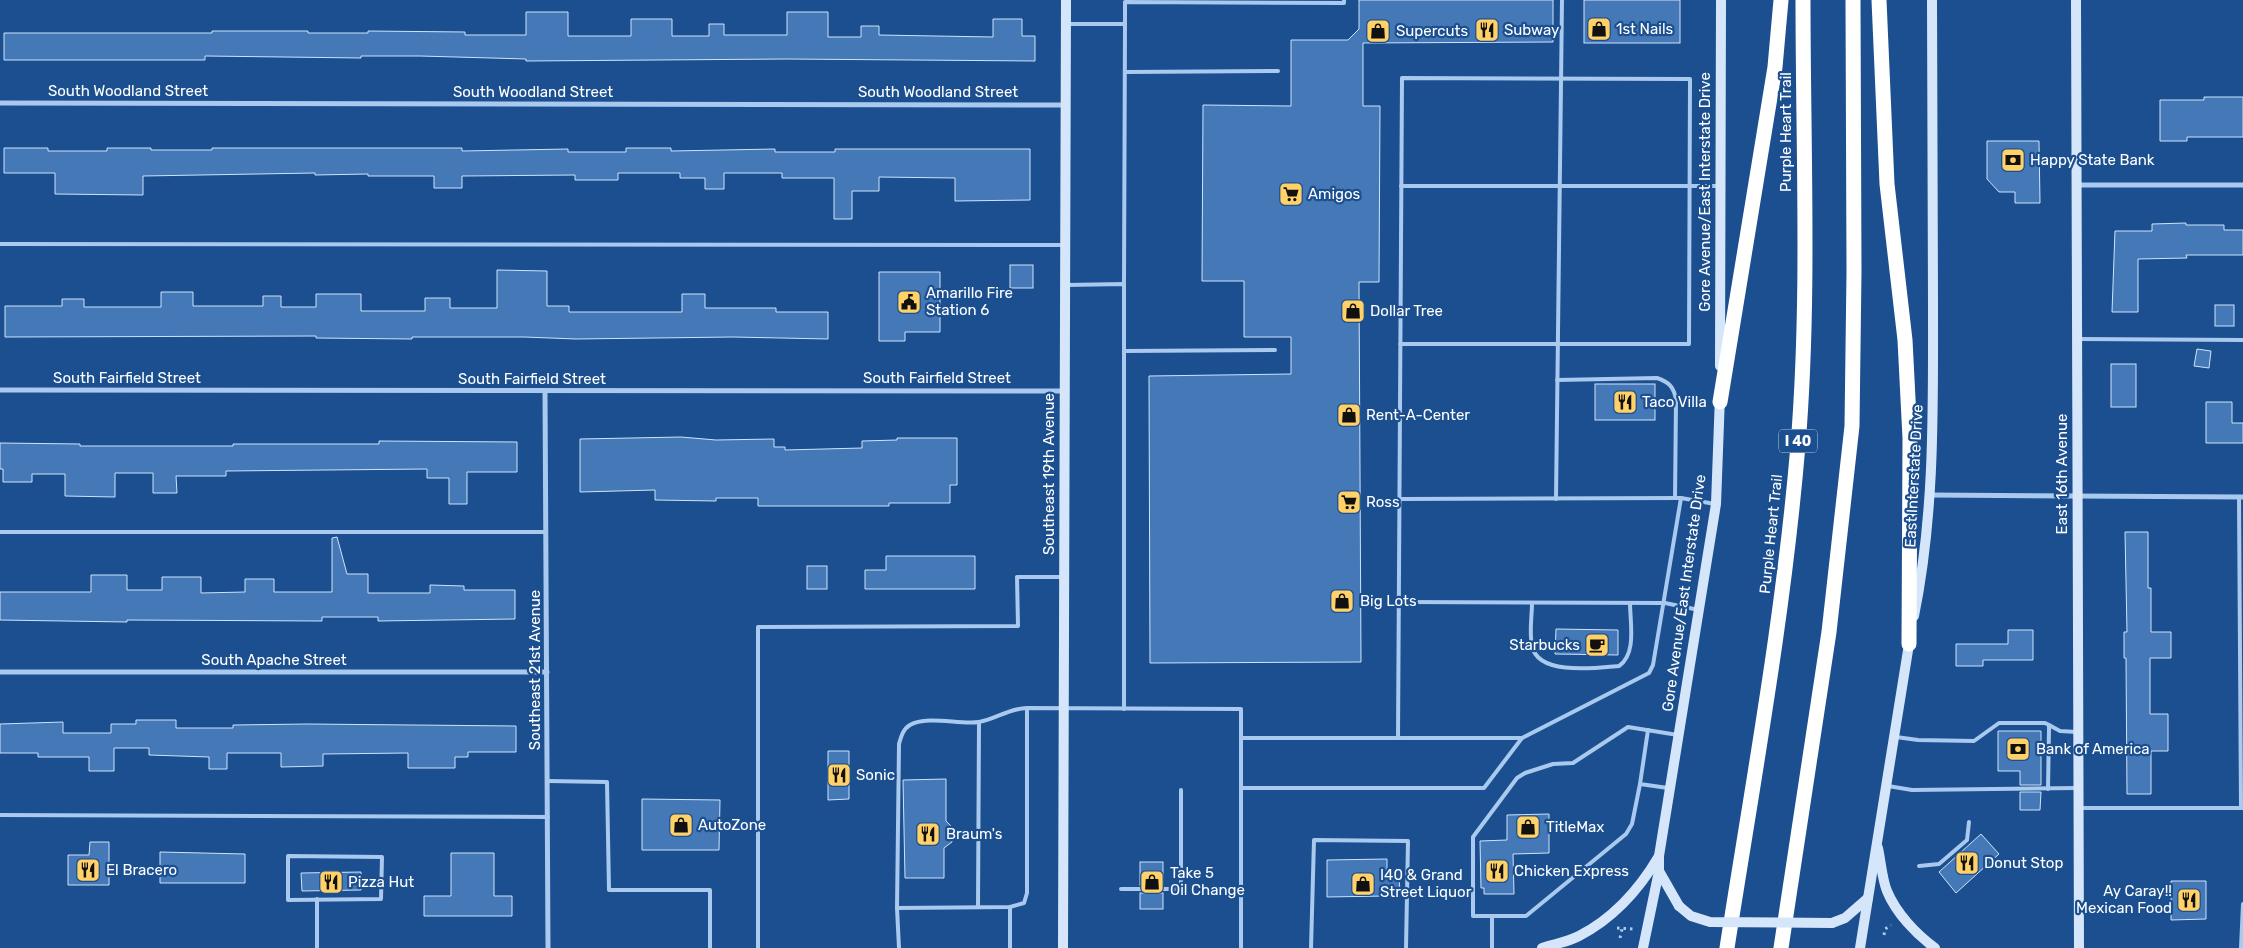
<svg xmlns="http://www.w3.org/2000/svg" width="2243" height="948" font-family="Rubik,sans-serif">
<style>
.building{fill:#4478b7;stroke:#cfe3fa}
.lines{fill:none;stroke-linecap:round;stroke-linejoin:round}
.path{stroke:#a9c9ee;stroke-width:3;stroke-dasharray:2.5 4;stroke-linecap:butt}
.lane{stroke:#a9c9ee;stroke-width:4}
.street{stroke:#a9c9ee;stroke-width:5}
.secondary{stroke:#d6e6fa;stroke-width:10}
.highway{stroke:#fff;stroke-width:15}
.secondary-bridge{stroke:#d6e6fa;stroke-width:10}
.labels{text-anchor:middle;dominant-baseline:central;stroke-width:4.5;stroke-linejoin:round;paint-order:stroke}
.shield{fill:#1b4f8f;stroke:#bbcadd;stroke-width:1}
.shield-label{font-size:14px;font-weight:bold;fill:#fff}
.poi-label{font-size:15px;fill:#fff;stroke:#1b4f8f;text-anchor:start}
.street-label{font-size:15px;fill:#fff;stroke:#1b4f8f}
</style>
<rect width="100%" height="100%" fill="#1b4f8f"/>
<!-- building -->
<g class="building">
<path d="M1359,0H1553V42L1363,43V106H1380L1379,282H1359L1361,662L1150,663L1149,376L1291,374V337H1244V281H1202L1203,105L1291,106V40H1348L1359,29Z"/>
<rect x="1584" y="0" width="96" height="43"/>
<path d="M526,12H568V36H631V19H672V36H709V24H724V35H787V12H828V37H861V26H879V35L993,37V19H1022V36H1035V61L787,59L526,61V59L420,56H361V58L205,56V60H4V33H212V31H308V33H368V31L465,32V35H526Z"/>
<path d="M2204,97H2243V137H2187V141H2160V100H2204Z"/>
<path d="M1987,141H2039L2040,203H2015V192H1999L1987,179Z"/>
<path d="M4,148H48V151H107V148H151V150H212V148H462V151L568,149V152H626V148H671V151L775,149V152H835V149H1030V200L955,201V178L879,177V191H852V219H834V178H782V173H724V189H705V178H680V173H618V180H575V175L462,176V188H434V176H368V174L315,175V173L143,176V195L55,194V173H4Z"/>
<path d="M2186,223V225H2224V230H2243V255H2186L2187,258L2138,259V312H2112L2115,231H2152V224Z"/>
<rect x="1010" y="265" width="23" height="23"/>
<path d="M497,270L547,271V306H569V312H682V294H705V308H776V312H828V339L733,337L576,339L524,337H412V339L316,338V336L5,337V306H62V299H84V307H161V292H193V306H263V296H281V307H316V294H361V311H425V298H450V308H497Z"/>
<path d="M879,272H940V332H905V341H879Z"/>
<rect x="2215" y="305" width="19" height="21"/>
<path d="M2197,349L2211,351L2209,368L2194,366Z"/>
<rect x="2111" y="364" width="25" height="43"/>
<rect x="1595" y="384" width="60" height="36"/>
<path d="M2206,402H2232V423H2243V443H2206Z"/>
<path d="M681,437L716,440L774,439V447H785V450L862,448V441L897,440V438H957V485H950V503H889V506H758V498H716V501L655,500V490L580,492V439Z"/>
<path d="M379,441L517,442V472H467V504H449V478H427V469L226,471V476H176L177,493H153V473H115V497L65,496V474H32V482H3V469H0V443L80,444V446H233V444H379Z"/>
<path d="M2125,532H2148V588H2151V632H2171V658H2150V714H2168V751H2151V794H2127L2126,658H2124V632H2127Z"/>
<path d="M337,537L347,574H368V593H430V585L464,586V590H515V619L378,621V617H322V621L127,620V622L0,620V592H91V575H127V590H162V577H201V593L245,592V579H274V592H332V538Z"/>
<path d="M886,556H975V589H865V570H886Z"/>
<rect x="807" y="566" width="20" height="23"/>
<path d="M1556,629L1618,630V655L1555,654Z"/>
<path d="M2008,630H2033V660H1983V666H1956V644H2008Z"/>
<path d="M136,720H176V728H233V725L308,724L516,726V752H468V757H455V768H408V753L323,754V766L281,767V753H227V769H209V757L149,755V748H114V771H89V757H38V753H0V724L63,722V733H111V724H136Z"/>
<path d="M1998,731H2041V785H2020V771H1998Z"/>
<path d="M828,751H849V799L828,800Z"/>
<path d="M946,779V821L952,827V842L944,848V878H905L903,780Z"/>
<path d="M2020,792H2041L2040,810H2020Z"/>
<path d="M642,799L720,800L719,850H642Z"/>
<path d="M1549,814V853L1513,854L1514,894H1484V888H1481L1480,841L1507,840V815Z"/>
<path d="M1981,834L1999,854L1956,893L1939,872Z"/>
<path d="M90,842H109V885H68V855H89Z"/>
<path d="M160,852L245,854V883H160Z"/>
<path d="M451,853H494V896H512V916H424V896H451Z"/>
<path d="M1387,859V875H1399L1400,893H1385V896L1327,897V860Z"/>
<rect x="1140" y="862" width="23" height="23"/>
<path d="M361,872V890L302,891L301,873Z"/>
<path d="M2171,881H2206V919L2171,920Z"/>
<rect x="1140" y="893" width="23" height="16"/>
</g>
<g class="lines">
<!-- path -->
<g class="path">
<path d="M1617,928L1633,929"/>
<path d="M1884,935L1885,929L1891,925"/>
<path d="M1620,938L1622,929"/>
</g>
<!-- lane -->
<g class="lane">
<path d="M1068,24H1125L1124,284"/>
<path d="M1125,24V2L1344,3V0"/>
<path d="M1125,72L1278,71"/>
<path d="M1401,186H1720"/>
<path d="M0,244L1063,245"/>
<path d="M1066,285L1124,284V709"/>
<path d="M2079,339L2243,340"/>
<path d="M1124,351L1275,350"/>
<path d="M1557,380L1657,378C1669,382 1674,387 1676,400L1675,498"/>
<path d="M2239,497L2241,808"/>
<path d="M1400,499L1681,498"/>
<path d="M1556,499L1562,0"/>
<path d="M0,532H546"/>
<path d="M1399,602L1665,603L1699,610"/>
<path d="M1532,603C1532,616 1529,632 1532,646C1538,676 1596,668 1619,666C1637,654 1630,622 1630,603"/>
<path d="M2049,725L2060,731L2077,732"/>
<path d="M1648,730L1640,784L1668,788"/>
<path d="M1896,737L1918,740L1974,741L1999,723H2045L2049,725V729L2048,789"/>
<path d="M1241,738H1522L1484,788H1241Z"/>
<path d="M1398,738L1402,78L1690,79L1689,344H1400"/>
<path d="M1522,738L1649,673L1653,665L1681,498L1715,504"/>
<path d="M548,781L607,782L609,890H710V948"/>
<path d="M1640,784L1632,824L1626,834L1526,916H1473V837L1517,778L1525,773L1553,764L1573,763L1628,727L1678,735"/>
<path d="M1888,786L1912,790L2078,788"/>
<path d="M1241,788V948"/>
<path d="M2081,808H2243"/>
<path d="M0,815L548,817"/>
<path d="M288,856L382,857L381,899L288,900Z"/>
<path d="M1919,866L1939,864L1967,840L1969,822"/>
<path d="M1121,889H1181V790"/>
<path d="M978,907L979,722"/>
<path d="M1010,907V948"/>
<path d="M897,908L899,744C901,737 903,729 910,725C927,715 960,725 979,722C996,719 1010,708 1027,708"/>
<path d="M317,948V899"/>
<path d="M758,948V627L1018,626L1017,577H1062"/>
<path d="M899,948L897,908L1010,907L1024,903L1027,893V708L1241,709V738"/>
<path d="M1311,948L1314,840L1408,841L1406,948"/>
<path d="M1492,948V917"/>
<path d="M2241,948L2243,904"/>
</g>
<!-- street -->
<g class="street">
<path d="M0,103L1065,105"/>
<path d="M2076,185H2243"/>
<path d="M0,390L1065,391"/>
<path d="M545,391L548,948"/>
<path d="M1930,495L2243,497"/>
<path d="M0,672H547"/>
</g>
<!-- secondary -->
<g class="secondary">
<path d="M2076,0L2079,948"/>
<path d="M1720,366L1721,0"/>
<path d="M1914,616C1935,513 1933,408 1933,303C1932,202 1932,101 1932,0"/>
<path d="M1878,848C1881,862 1882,879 1887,891C1896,913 1916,934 1935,948"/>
<path d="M1659,871L1679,906"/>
<path d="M1832,923L1845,918L1868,898"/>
<path d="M1063,948L1066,0"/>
<path d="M1542,948C1554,944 1568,942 1579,936C1614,918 1639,890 1659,856"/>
<path d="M1643,948L1659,871V856L1716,504L1720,396"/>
<path d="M1860,948L1910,638"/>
</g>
<!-- highway -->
<g class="highway">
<path d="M1879,0L1887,184L1905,340L1910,438L1909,644"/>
<path d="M1720,402L1775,67L1781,0"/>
<path d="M1727,948C1753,781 1784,614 1798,445C1810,298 1803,148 1803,0"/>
<path d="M1781,948L1829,632L1852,426L1854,272L1853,0"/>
</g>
<!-- secondary-bridge -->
<path class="secondary-bridge" d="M1679,906L1691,916L1710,922L1832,923"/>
</g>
<!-- icons -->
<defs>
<g id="shop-square" transform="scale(1.25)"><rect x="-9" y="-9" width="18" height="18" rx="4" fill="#ffd166" stroke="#1b4f8f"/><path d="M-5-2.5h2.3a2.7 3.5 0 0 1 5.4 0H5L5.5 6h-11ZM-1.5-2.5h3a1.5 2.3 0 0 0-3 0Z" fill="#111"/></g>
<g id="restaurant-square" transform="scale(1.25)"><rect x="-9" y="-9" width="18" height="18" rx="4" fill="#ffd166" stroke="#1b4f8f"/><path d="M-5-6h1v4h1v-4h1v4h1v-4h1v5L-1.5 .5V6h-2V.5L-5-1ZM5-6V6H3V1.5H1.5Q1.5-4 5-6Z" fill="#111"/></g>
<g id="bank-square" transform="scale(1.25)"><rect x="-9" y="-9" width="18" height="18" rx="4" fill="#ffd166" stroke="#1b4f8f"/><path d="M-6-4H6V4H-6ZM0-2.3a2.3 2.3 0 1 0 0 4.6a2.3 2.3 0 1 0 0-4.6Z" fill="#111"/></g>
<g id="supermarket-square" transform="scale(1.25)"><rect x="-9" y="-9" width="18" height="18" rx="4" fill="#ffd166" stroke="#1b4f8f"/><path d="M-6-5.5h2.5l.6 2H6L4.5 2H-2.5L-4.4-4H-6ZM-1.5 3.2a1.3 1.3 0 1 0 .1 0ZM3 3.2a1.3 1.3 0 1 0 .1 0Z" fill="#111"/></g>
<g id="civic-square" transform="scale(1.25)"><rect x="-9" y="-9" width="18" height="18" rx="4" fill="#ffd166" stroke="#1b4f8f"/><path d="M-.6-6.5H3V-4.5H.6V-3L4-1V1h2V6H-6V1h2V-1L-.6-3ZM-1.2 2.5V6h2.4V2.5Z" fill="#111"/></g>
<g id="cafe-square" transform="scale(1.25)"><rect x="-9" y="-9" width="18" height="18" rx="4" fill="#ffd166" stroke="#1b4f8f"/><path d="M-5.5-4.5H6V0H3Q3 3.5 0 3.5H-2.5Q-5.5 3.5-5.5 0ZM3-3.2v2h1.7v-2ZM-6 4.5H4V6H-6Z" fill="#111"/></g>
</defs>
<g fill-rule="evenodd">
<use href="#shop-square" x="1599" y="29"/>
<use href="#restaurant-square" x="1487" y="30"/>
<use href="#shop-square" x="1378" y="31"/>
<use href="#bank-square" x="2013" y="160"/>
<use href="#supermarket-square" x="1291" y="194"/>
<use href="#civic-square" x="909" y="302"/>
<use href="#shop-square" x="1353" y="311"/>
<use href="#restaurant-square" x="1625" y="402"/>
<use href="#shop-square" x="1349" y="415"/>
<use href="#supermarket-square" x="1349" y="502"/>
<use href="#shop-square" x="1342" y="601"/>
<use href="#cafe-square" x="1597" y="645"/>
<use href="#bank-square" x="2018" y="749"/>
<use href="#restaurant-square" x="839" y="775"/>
<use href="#shop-square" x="681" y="825"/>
<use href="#shop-square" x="1528" y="827"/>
<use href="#restaurant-square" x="928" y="834"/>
<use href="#restaurant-square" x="1967" y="863"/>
<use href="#restaurant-square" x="88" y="870"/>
<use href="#restaurant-square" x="1497" y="871"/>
<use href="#restaurant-square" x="331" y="882"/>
<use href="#shop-square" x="1152" y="882"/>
<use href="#shop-square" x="1363" y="884"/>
<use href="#restaurant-square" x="2189" y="900"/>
</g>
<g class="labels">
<!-- shield labels -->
<rect class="shield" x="1779" y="429.5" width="38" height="23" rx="4"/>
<g class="shield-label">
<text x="1798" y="441">I 40</text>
</g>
<!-- poi labels -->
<g class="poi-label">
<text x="1616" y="29">1st Nails</text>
<text x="1504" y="30">Subway</text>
<text x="1396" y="31">Supercuts</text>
<text x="2030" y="160">Happy State Bank</text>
<text x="1308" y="194">Amigos</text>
<text x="926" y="293">Amarillo Fire<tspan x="926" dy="17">Station 6</tspan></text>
<text x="1370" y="311">Dollar Tree</text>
<text x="1642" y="402">Taco Villa</text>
<text x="1366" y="415">Rent-A-Center</text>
<text x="1366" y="502">Ross</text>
<text x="1360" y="601">Big Lots</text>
<text x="1580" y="645" text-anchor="end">Starbucks</text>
<text x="2036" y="749">Bank of America</text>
<text x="856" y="775">Sonic</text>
<text x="698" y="825">AutoZone</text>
<text x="1546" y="827">TitleMax</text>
<text x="946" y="834">Braum's</text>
<text x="1984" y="863">Donut Stop</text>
<text x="106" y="870">El Bracero</text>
<text x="1514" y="871">Chicken Express</text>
<text x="1170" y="873">Take 5<tspan x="1170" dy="17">Oil Change</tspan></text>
<text x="1380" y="875">I40 &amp; Grand<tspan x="1380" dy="17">Street Liquor</tspan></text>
<text x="348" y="882">Pizza Hut</text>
<text x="2172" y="891" text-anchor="end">Ay Caray!!<tspan x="2172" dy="17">Mexican Food</tspan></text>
</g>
<!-- street labels -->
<g class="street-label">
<text x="128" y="91">South Woodland Street</text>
<text x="533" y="92">South Woodland Street</text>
<text x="938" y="92">South Woodland Street</text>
<text transform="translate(1786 132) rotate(-90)">Purple Heart Trail</text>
<text transform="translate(1705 192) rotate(-90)">Gore Avenue/East Interstate Drive</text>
<text x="127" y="378">South Fairfield Street</text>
<text x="937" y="378">South Fairfield Street</text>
<text x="532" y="379">South Fairfield Street</text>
<text transform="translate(1049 474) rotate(-90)">Southeast 19th Avenue</text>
<text transform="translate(2062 474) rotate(-90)">East 16th Avenue</text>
<text transform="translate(1914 476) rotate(-87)">East Interstate Drive</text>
<text transform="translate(1771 534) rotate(-84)">Purple Heart Trail</text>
<text transform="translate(1684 593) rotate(-82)">Gore Avenue/East Interstate Drive</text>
<text x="274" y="660">South Apache Street</text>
<text transform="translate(535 670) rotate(-90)">Southeast 21st Avenue</text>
</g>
</g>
</svg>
